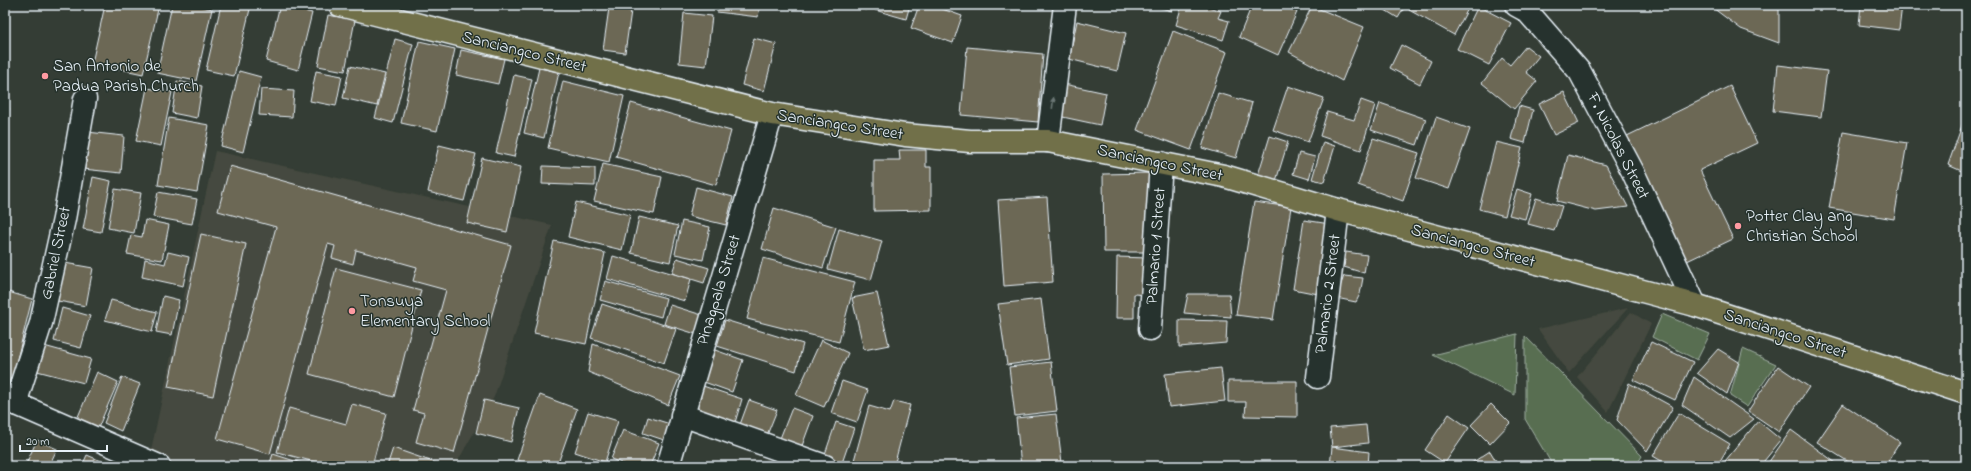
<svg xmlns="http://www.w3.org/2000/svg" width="1971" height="471" font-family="'Indie Flower',sans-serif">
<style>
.built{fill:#454a3f}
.green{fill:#596e51;stroke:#a0b0a4}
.building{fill:#6c6755;stroke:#e8f1f8}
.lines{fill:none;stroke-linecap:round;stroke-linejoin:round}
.minor-casing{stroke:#e8f1f8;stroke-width:25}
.major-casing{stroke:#e8f1f8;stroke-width:25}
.minor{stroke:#26332d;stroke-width:22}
.major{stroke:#71704a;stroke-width:22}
.oneway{fill:#6a7674}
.poi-dot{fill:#ff9aa2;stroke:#26332d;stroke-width:1.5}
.labels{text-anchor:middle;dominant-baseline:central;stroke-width:3;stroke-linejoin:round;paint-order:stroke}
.street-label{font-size:17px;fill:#e8f1f8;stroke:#26332d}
.poi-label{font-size:17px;fill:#e8f1f8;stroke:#26332d;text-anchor:start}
</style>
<rect width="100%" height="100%" fill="#343d35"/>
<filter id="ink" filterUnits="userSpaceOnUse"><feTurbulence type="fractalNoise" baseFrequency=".025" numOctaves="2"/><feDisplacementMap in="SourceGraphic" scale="8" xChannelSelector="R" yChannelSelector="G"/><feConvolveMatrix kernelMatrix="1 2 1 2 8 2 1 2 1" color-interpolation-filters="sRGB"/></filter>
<g filter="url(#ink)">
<!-- built -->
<g class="built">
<path d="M215,151L552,225L494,397L455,466H178L150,455Z"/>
<path d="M1628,308L1569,373L1538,329Z"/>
<path d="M1631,312L1651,324L1608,412L1577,377Z"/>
</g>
<!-- green -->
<g class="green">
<path d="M1662,314L1710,334L1697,360L1652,337Z"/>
<path d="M1517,334L1515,395L1433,355Z"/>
<path d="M1525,336L1642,456L1636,466H1553L1525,419Z"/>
<path d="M1743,349L1776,364L1747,407L1730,396Z"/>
</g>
<!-- building -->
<g class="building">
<path d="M105,5H159L143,74L92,63Z"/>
<path d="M172,5H194L212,9L196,81L157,73Z"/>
<path d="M221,5H251L234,76L206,70Z"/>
<path d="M280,5L312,13L298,70L266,61Z"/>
<path d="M717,5H760L758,17L717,12Z"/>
<path d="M845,5H867L866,10Z"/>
<path d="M876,5H910L906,19L875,10Z"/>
<path d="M919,5H931L962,16L953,43L911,28Z"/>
<path d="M1151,5H1173L1172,11Z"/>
<path d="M1182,5H1202L1221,11L1218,18L1229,21L1223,40L1176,25Z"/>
<path d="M1252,5H1281L1297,12L1278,55L1239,37Z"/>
<path d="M1377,5H1406L1398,18Z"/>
<path d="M1411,5H1470L1454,35L1409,10Z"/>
<path d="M1709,5H1779V43L1741,29Z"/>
<path d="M1782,5H1832V8L1782,6Z"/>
<path d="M1861,5H1902L1899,30L1859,25Z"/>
<path d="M1312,6L1364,27L1342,81L1289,52Z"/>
<path d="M1478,6L1511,23L1489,65L1457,49Z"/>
<path d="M609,8L631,11L625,53L603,50Z"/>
<path d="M684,13L712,16L706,66L679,63Z"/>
<path d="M328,15L355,20L345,71L318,66Z"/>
<path d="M1077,21L1126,33L1117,71L1069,59Z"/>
<path d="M1173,31L1227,52L1191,150L1137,130Z"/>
<path d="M754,38L776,44L764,91L742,85Z"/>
<path d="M395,39L413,44L393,123L375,118Z"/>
<path d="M419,41L455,49L437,131L401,123Z"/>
<path d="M1401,45L1431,61L1420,84L1390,68Z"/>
<path d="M1526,46L1539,56L1526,72L1537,81L1514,109L1482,83L1502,58L1510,65Z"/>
<path d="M967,47L1043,54L1038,122L961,115Z"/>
<path d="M461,50L504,59L498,84L456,75Z"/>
<path d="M1778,65L1827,71L1821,117L1773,111Z"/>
<path d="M350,66L385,74L377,106L343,98Z"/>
<path d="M539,68L559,72L544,138L524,133Z"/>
<path d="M239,71L261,77L243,152L221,146Z"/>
<path d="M316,71L342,76L336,106L310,101Z"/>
<path d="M514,75L532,79L514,157L496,153Z"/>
<path d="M177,81L202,86L197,118L172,113Z"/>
<path d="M563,81L624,96L609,162L548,148Z"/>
<path d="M1064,84L1106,93L1100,125L1058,116Z"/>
<path d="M1288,86L1324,98L1308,142L1273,130Z"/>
<path d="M1730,86L1757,143L1700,170L1733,239L1687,261L1627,136Z"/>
<path d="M147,88L172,92L161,146L136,141Z"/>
<path d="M261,89L294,91L292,117L259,115Z"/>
<path d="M1564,92L1579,123L1554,135L1539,104Z"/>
<path d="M1218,93L1252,103L1236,158L1202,148Z"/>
<path d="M1361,100L1375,105L1361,150L1320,136L1327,112L1354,120Z"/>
<path d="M631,103L731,131L716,185L616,157Z"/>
<path d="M1380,103L1426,119L1417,145L1371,130Z"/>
<path d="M1519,106L1533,110L1525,143L1511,139Z"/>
<path d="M5,108H9L5,139Z"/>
<path d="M1966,114V173L1948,165Z"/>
<path d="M1436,117L1470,129L1449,189L1416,178Z"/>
<path d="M169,118L209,125L197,192L158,185Z"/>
<path d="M87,132L124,136L121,173L83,169Z"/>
<path d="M1843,132L1907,143L1894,219L1829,208Z"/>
<path d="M1270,136L1288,142L1276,181L1258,175Z"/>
<path d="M1373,138L1419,153L1403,201L1358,185Z"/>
<path d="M1323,142L1335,146L1324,182L1312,179Z"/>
<path d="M1496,142L1522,148L1505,216L1479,209Z"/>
<path d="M439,145L476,154L464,201L428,192Z"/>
<path d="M899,150H926V167H931V210L874,211V160H900Z"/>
<path d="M1299,153L1315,157L1309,179L1293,174Z"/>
<path d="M1568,155L1606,165L1628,207L1596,211L1557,201Z"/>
<path d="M482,158L521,167L507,232L467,223Z"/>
<path d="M603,164L662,177L654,214L594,201Z"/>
<path d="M230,166L511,245L454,453L416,442L424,413L413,410L446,290L413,281L417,267L356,250L353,264L332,258L335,246L328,244L270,454L217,439L276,227L218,211Z"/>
<path d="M543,166L595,168V186L542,184Z"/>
<path d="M1150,173L1151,252H1104L1103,174Z"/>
<path d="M93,177L111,181L101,232L83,229Z"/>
<path d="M696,187L733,197L726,225L689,216Z"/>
<path d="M115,189L141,193L134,233L108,228Z"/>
<path d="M1517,189L1532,194L1525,219L1509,215Z"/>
<path d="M158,192L197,199L192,224L153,217Z"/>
<path d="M1047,197L1053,282L1004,286L998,200Z"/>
<path d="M1536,198L1562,206L1554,231L1528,224Z"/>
<path d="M576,202L630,215L622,250L568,237Z"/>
<path d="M1254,202L1291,207L1273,320L1236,315Z"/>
<path d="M774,208L836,227L823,268L762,249Z"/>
<path d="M639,217L678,226L670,262L631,253Z"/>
<path d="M145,220L169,225L162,260L127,254L131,235L142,237Z"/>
<path d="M1304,220L1330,224L1318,294L1293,289Z"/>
<path d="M682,221L710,227L703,260L675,254Z"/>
<path d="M839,229L882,241L871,280L828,269Z"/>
<path d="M201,234L246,244L213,396L168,387Z"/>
<path d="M554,241L605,253L586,344L534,333Z"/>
<path d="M168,252L189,257L183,286L142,277L145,259L165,264Z"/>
<path d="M1346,252L1367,255L1364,273L1344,267Z"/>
<path d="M613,256L691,279L685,301L607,279Z"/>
<path d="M1117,257L1148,258L1147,295L1134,294V318H1116Z"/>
<path d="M677,258L709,268L704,283L672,273Z"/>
<path d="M763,258L855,282L839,342L747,319Z"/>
<path d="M59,262L93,268L86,306L52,300Z"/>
<path d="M336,268L421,290L394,397L309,374Z"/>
<path d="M1344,276L1363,278L1360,294L1356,302L1336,298Z"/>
<path d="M605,281L666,298L661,317L600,300Z"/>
<path d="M5,291L32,299L11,384L5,382Z"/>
<path d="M877,293L889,345L864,350L852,298Z"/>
<path d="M1188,294H1229L1231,317L1184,313Z"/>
<path d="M163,296L179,300L172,335L156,332Z"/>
<path d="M1041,299L1049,359L1007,365L998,304Z"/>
<path d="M111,300L157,312L152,332L105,320Z"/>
<path d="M602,304L676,329L664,363L591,338Z"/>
<path d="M670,305L702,315L696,334L664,324Z"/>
<path d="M62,308L90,316L81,348L54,341Z"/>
<path d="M725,320L803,344L796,371L717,346Z"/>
<path d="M1179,320L1227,321L1226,343L1179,347Z"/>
<path d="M821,340L848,353L824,407L796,395Z"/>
<path d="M1651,342L1693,362L1675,400L1633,380Z"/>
<path d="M593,344L680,376L668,405L588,372Z"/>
<path d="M44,346L91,359L84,383L37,371Z"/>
<path d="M1718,349L1739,362L1727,394L1697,373Z"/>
<path d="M715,350L743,360L732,392L704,382Z"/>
<path d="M1051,362L1057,411L1015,416L1009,367Z"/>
<path d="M1778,366L1809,387L1779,432L1748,411Z"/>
<path d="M1221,368L1225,401L1169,407L1165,374Z"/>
<path d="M97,372L118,382L98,428L77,419Z"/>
<path d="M122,377L140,384L121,431L104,423Z"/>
<path d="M1694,377L1754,419L1730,438L1682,405Z"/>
<path d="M842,381L868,390L857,422L831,413Z"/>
<path d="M1228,381H1297V417L1245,416L1246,402H1228Z"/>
<path d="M1629,383L1673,407L1647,451L1617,420Z"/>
<path d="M703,386L742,399L734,426L694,414Z"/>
<path d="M540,395L577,409L557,466H534L517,460Z"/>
<path d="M484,400L519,408L511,442L476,433Z"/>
<path d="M749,400L777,410L765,440L738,430Z"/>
<path d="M894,401L910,405L894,466H859L853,464L869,406L890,412Z"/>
<path d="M352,404L386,413L372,466H330L277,452L289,408L346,424Z"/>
<path d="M1491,404L1510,423L1490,444L1471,425Z"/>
<path d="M1843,404L1900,442L1885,466H1855L1817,442Z"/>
<path d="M792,408L813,416L799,454L777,446Z"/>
<path d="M588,412L618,421L605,462L575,452Z"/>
<path d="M1679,413L1730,444L1717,466H1670L1653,456Z"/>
<path d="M1056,414L1062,463L1021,466L1016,418Z"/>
<path d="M1449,414L1469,428L1445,463L1425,450Z"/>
<path d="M648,417L670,424L664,440L643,433Z"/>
<path d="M1758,421L1781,440L1760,466H1721Z"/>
<path d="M836,422L854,428L842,463L824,457Z"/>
<path d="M1366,425L1368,443L1332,447L1330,428Z"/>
<path d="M623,430L659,443L650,466H629L611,459Z"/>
<path d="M1791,430L1840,466H1766Z"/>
<path d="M37,440L57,449L49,466H25Z"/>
<path d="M1332,447L1369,452L1368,466H1330Z"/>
<path d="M393,448L439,464L438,466H387Z"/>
<path d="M1490,451L1499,466H1467Z"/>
<path d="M273,454L310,466H269Z"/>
<path d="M87,455L113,466H82Z"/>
<path d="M1536,461L1539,466H1529Z"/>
</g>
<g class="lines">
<!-- minor casing -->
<g class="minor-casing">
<g id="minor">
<path d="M1516,5L1527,11L1580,72L1633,172L1695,305"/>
<path d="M1048,141L1065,5"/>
<path d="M1150,329L1161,163"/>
<path d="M1318,377L1338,210"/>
<path d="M5,399L159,466"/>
<path d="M15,404L41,323L64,219L85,99"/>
<path d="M682,415L825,466"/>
<path d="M668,466L772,114"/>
</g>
</g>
<!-- major casing -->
<g class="major-casing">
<path id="major" d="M340,5L772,114L905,135L970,141H1048L1224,176L1338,210L1695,305L1966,393"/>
</g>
<!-- minor -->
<use href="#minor" class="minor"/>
<!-- major -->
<use href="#major" class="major"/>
</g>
<!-- one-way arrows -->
<defs><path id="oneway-solid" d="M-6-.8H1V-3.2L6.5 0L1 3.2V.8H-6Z"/></defs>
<use class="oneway" href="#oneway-solid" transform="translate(1053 103) rotate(-83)"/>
</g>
<!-- markers -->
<g class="poi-dot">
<circle cx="45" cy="76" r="4"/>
<circle cx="1738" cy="226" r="4"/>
<circle cx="352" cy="311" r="4"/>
</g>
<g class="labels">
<!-- street labels -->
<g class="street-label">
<text transform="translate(524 52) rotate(14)">Sanciangco Street</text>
<text transform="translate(840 125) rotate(9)">Sanciangco Street</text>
<text transform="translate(1618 146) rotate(63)">F. Nicolas Street</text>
<text transform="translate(1160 163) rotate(12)">Sanciangco Street</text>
<text transform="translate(1156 246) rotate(-86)">Palmario 1 Street</text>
<text transform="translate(1473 246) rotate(15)">Sanciangco Street</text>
<text transform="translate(56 253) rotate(-78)">Gabriel Street</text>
<text transform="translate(719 290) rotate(-73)">Pinagpala Street</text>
<text transform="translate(1328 294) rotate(-83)">Palmario 2 Street</text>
<text transform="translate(1785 334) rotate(18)">Sanciangco Street</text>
</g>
<!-- poi labels -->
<g class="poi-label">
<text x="53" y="66">San Antonio de<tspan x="53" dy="20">Padua Parish Church</tspan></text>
<text x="1746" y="216">Potter Clay ang<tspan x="1746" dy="20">Christian School</tspan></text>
<text x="360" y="301">Tonsuya<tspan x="360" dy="20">Elementary School</tspan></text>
</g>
</g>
<!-- margin -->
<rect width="1971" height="471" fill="none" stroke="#26332d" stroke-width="20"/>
<rect x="10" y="10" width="1951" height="451" fill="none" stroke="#e8f1f8" stroke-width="1.5" filter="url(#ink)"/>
<!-- scale -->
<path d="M20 445v6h87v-6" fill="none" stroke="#e8f1f8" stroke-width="2"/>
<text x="26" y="445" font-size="12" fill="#e8f1f8" stroke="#26332d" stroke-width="3" paint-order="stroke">20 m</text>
</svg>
